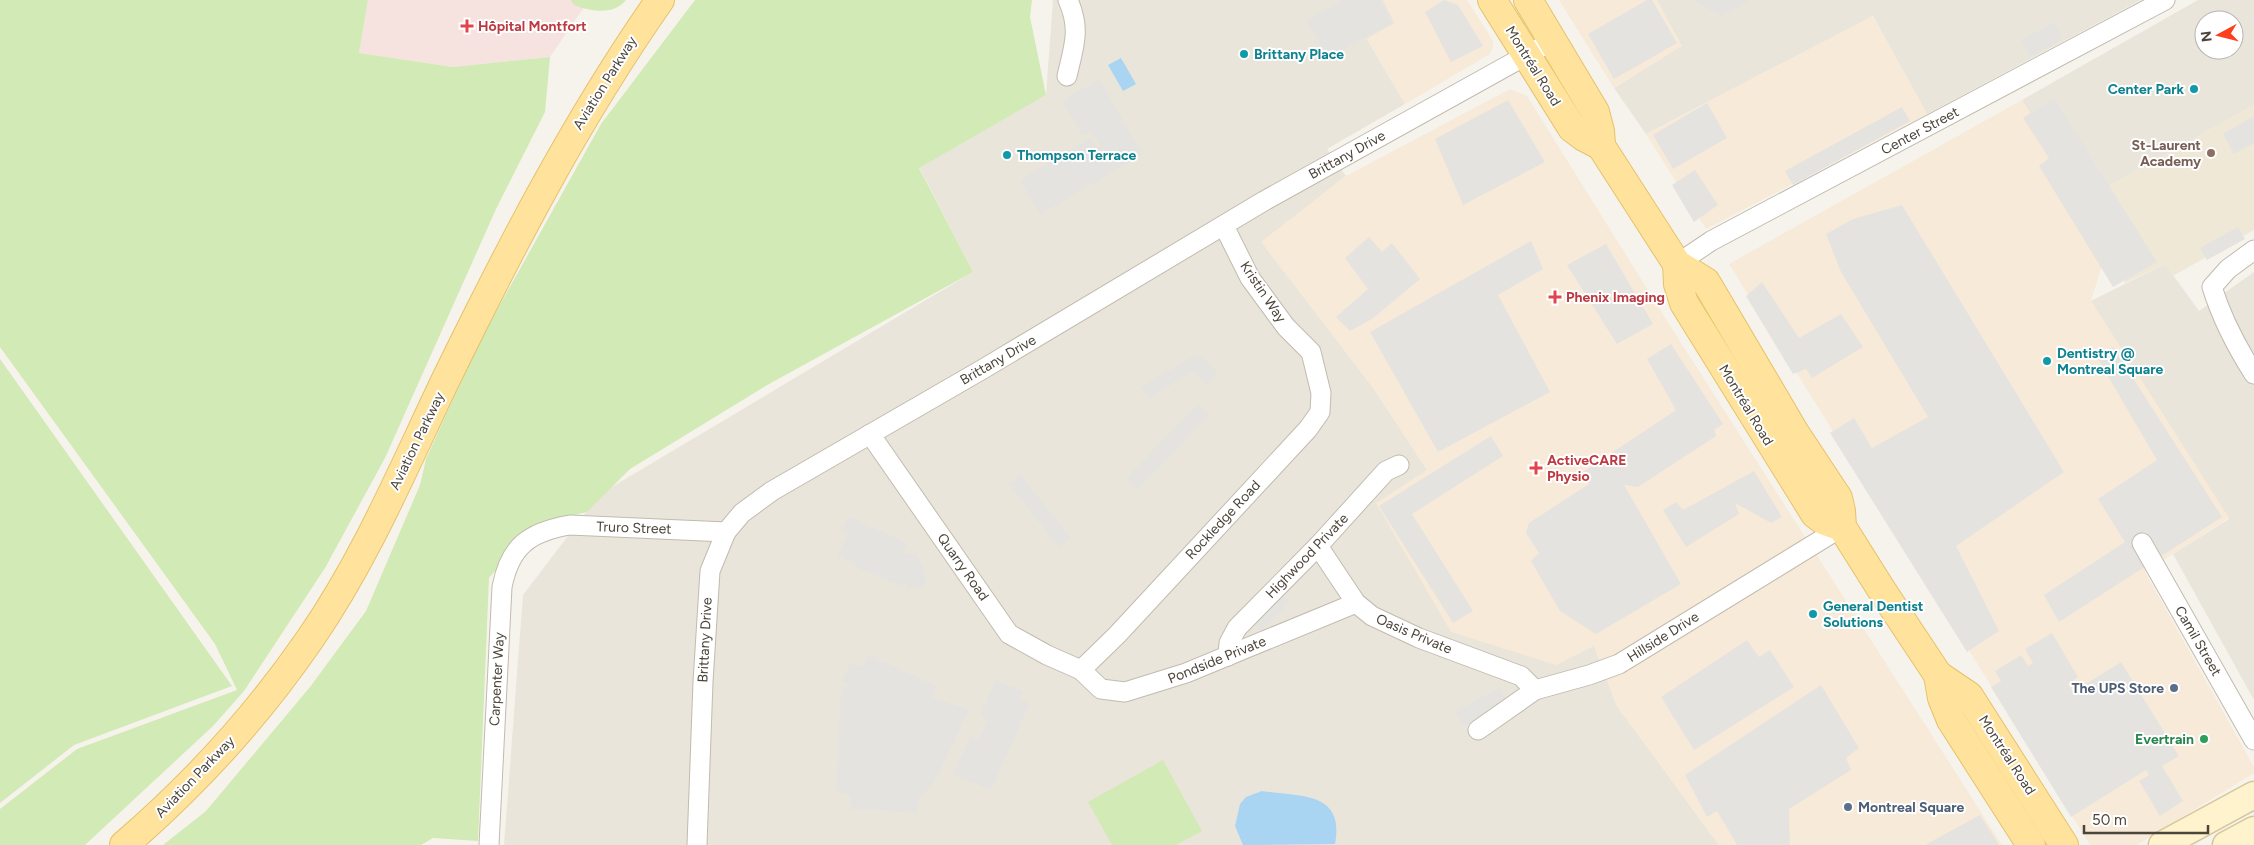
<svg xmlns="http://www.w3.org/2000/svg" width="2254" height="845" font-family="Figtree,sans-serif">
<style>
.residential{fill:#eae5da;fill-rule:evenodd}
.commercial{fill:#f7ead8}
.education{fill:#efe8d6}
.medical{fill:#f6e3e0}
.green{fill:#d2eab5}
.parking{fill:#e5e3e0}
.water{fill:#a9d4f2}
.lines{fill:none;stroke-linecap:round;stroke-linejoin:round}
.street-casing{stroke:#c2bbae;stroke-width:21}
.secondary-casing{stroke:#d6c79b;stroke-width:29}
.primary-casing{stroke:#e6c16a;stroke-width:30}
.street{stroke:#fff;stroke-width:19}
.secondary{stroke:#fff3cd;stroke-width:26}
.primary{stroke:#ffe39c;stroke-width:28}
.health-dot{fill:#e0444e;stroke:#fff;stroke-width:2}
.culture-dot{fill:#0f9aa8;stroke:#fff;stroke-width:2}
.education-dot{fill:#8d6e63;stroke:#fff;stroke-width:2}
.service-dot{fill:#5c6f8a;stroke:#fff;stroke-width:2}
.leisure-dot{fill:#2e9e5b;stroke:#fff;stroke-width:2}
.labels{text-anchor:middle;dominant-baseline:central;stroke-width:4;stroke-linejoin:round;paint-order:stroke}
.health-label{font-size:14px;font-weight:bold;fill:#be3a42;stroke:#fff;text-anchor:start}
.culture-label{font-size:14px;font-weight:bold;fill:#0d838f;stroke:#fff;text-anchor:start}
.street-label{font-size:14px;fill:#4b4439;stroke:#fff}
.education-label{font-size:14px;font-weight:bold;fill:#785e54;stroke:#fff;text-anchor:end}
.service-label{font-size:14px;font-weight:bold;fill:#4e5e75;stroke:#fff;text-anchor:end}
.leisure-label{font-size:14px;font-weight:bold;fill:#27864d;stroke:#fff;text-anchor:end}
</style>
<rect width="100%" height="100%" fill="#f6f3ec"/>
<!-- residential -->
<g class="residential">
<path d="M1053,0H1383L1395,23L1367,39L1405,104L1327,149L1346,176L1262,242L1374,389L1427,470L1594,646L1617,706L1719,845H504L523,595L600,494L973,272L919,167L1046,95Z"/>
<path d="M1657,0H2141L1927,114L1873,16L1646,134L1614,88L1681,46Z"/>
<path d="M2198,0H2254V105L2084,200L2022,100ZM2204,20H2234V50H2204Z"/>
<path d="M2165,264L2199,311L2254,272V700L2173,554L2229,519L2091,301Z"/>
</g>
<!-- commercial -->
<g class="commercial">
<path d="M1383,0H1467L1493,41V47L1490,54L1405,104L1367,39L1395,23Z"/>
<path d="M1559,0H1657L1682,46L1614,88Z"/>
<path d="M1873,16L1927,114L1706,229L1646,134Z"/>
<path d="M1510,89L1527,96L1669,324L2002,845H1719L1617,706L1594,646L1556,665L1451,632L1376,503L1427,470L1374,389L1261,242L1346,176Z"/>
<path d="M2022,100L2084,200L2108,246L2091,301L2229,518L2145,572L2254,767V773L2137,845H2090L1729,264Z"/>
</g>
<!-- education -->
<path class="education" d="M2254,105V230L2173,276L2165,264L2125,283L2084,200Z"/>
<!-- medical -->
<path class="medical" d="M368,0H589L550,57L453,67L359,53Z"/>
<!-- green -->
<g class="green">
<path d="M0,0H368L359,53L453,67L550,57L545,112L496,209L385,458L325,568L244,691L213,726L85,845H0V809L77,749L237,690L215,644L0,347Z"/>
<path d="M571,0H626C613,16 590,11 574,5Z"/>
<path d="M695,0H1032L1030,17L1046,95L919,168L973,272L769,384L630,469L587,512L533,525L489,578L478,841L433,838L421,845H163L206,811L310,687L366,611L420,485L426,459L478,344L601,124Z"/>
<path d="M0,359L232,686L74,745L0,803Z"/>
<path d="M1163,760L1202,831L1176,845H1112L1088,802Z"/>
</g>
<!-- parking -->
<g class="parking">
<path d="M1343,0H1380L1392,23L1328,58L1307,20Z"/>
<path d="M1444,0L1458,5L1483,46L1451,62L1425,12Z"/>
<path d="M1647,0H1652L1677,43L1614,79L1588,34Z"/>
<path d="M1692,0H1749L1722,16Z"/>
<path d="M2054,22L2063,39L2030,57L2021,40Z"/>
<path d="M1099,79L1142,154L1040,215L1020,180L1090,138L1096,148L1100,146L1091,131L1082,135L1062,101Z"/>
<path d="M2054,98L2157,262L2113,287L2039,166L2049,158L2023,118Z"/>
<path d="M1508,100L1545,162L1463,205L1435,139Z"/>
<path d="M1707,103L1727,138L1673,169L1653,135Z"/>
<path d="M1902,107L1910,121L1793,185L1785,171Z"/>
<path d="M2254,116V143L2234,154L2223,134Z"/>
<path d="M1695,170L1718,205L1694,222L1672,185Z"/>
<path d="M1902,205L2064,472L1956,546L1999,631L1967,652L1830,433L1854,418L1872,448L1928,417L1841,272L1826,234L1853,219Z"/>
<path d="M2238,227L2245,239L2207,260L2200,248Z"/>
<path d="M1369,237L1382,252L1392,243L1420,279L1372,319L1350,331L1336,317L1368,289L1345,258Z"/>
<path d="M1531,241L1543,269L1498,295L1550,392L1438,452L1370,332Z"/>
<path d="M1606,244L1653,324L1617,344L1567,265Z"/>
<path d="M1762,282L1799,338L1841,314L1863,347L1812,378L1806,369L1793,374L1746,296Z"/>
<path d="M1671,344L1723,424L1714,430L1716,436L1638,487L1624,485L1681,584L1596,634L1560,611L1531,561L1539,553L1526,533L1529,523L1589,484L1583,472L1676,410L1647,359Z"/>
<path d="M2113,347L2222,517L2059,622L2044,595L2125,542L2098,499L2157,460L2098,359Z"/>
<path d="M1198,354L1218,373L1207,384L1192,371L1150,398L1140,387Z"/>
<path d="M1198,404L1209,415L1138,489L1127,478Z"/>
<path d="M1491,436L1503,456L1412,514L1473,611L1453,623L1379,506Z"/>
<path d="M1754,471L1782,517L1771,523L1735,503L1739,514L1686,547L1663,510L1676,502L1683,510Z"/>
<path d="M1021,475L1071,538L1059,548L1009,484Z"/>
<path d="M849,517L907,543L902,554H917L924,570L926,587L906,588V580L902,586L855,567L856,564L838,555L848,534L842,530Z"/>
<path d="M1282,594L1290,602L1262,631L1253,623Z"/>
<path d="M2052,633L2078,677L2068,684L2073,692L2121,662L2179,756L2162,766L2183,801L2160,816L2139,781L2149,775L2146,770L2071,817L1991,687L2001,681L1995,671L2021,655L2028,666L2033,663L2025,649Z"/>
<path d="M1747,640L1759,657L1770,650L1794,687L1694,750L1661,697Z"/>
<path d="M869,655L936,686L932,697L969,710L933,785L919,797L917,813L850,809L851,797L848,793H836L841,687H853L842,681L851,662L863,667Z"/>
<path d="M995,680L1023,691L1020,699L1030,703L991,790L953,775L970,737L981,742L979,738L987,722L990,721L980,716Z"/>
<path d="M1821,685L1859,748L1846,758L1851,770L1789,809L1790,845H1737L1717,811L1707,817L1685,775Z"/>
<path d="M1500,687L1507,701L1463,726L1455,712Z"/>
<path d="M1980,815L1999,845H1925Z"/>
</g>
<!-- water -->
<g class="water">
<path d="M1121,58L1136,84L1123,91L1108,65Z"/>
<path d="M1262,791C1300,797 1345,791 1335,844L1243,845L1235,826L1240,804L1246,797Z"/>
</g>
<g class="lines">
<!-- street casing -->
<g class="street-casing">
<g id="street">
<path d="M1067,76C1074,46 1081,29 1068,0"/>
<path d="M2254,250L2228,269L2212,287C2222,319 2236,346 2254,374"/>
<path d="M1677,264L1711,241L2165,0"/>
<path d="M870,434L1009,634L1047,655L1081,670L1101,689L1125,692L1186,673L1356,603"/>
<path d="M2142,543L2254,740"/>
<path d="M1318,546L1356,603L1372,616L1419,638L1521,676L1535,690"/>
<path d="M1228,656L1229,643L1237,628L1318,546L1386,471L1399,465"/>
<path d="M1081,670L1117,635L1308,429L1320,412L1321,393L1311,352L1286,327L1250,278L1224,226"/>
<path d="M1478,730L1535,690L1589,675L1619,664L1842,527"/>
<path d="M489,845L502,587C510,546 529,532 570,525L726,532"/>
<path d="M697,845L703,682L710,571L726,532L742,513L772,491L983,369L1264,201L1552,41"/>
</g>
</g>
<!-- secondary casing -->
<g class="secondary-casing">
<g id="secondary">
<path d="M2162,845L2254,795"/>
<path d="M2226,845L2254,830"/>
</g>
</g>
<!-- primary casing -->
<g class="primary-casing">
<g id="primary">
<path d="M1492,0L1572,128L1584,137L1601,146L1677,264L1678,284L1684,303L1815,514L1823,520L1842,527"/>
<path d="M1528,0L1595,112L1600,131L1601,146"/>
<path d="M1677,264L1706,282L1795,433L1838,498L1841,511L1842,527L1881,589L1938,675L1969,696L2064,845"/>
<path d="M1938,675L1942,698L1951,720L2031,845"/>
<path d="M124,845C195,784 257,716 310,639C366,558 404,467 446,379C510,248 576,120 660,0"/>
</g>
</g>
<!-- street -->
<use href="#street" class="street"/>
<!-- secondary -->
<use href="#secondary" class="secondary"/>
<!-- primary -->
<use href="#primary" class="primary"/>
</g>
<!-- markers -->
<g class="health-dot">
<path d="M464.5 18.5h5v5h5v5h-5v5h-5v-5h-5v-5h5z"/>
<path d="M1552.5 289.5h5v5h5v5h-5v5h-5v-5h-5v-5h5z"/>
<path d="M1533.5 460.5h5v5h5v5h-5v5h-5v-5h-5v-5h5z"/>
</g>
<g class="culture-dot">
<circle cx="1244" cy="54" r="5"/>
<circle cx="2194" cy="89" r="5"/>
<circle cx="1007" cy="155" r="5"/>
<circle cx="2047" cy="361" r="5"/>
<circle cx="1813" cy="614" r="5"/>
</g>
<circle class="education-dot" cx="2211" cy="153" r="5"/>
<g class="service-dot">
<circle cx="2174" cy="688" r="5"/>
<circle cx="1848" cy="807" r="5"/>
</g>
<circle class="leisure-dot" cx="2204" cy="739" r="5"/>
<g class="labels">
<!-- health labels -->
<g class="health-label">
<text x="478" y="26">Hôpital Montfort</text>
<text x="1566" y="297">Phenix Imaging</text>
<text x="1547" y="460">ActiveCARE<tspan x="1547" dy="16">Physio</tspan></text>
</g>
<!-- culture labels -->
<g class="culture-label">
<text x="1254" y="54">Brittany Place</text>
<text x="2184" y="89" text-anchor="end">Center Park</text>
<text x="1017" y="155">Thompson Terrace</text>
<text x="2057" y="353">Dentistry @<tspan x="2057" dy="16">Montreal Square</tspan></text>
<text x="1823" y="606">General Dentist<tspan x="1823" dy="16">Solutions</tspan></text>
</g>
<!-- street labels -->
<g class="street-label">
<text transform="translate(1533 66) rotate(58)">Montréal Road</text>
<text transform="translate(605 83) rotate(-58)">Aviation Parkway</text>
<text transform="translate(1920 131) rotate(-28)">Center Street</text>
<text transform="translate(1347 155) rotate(-29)">Brittany Drive</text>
<text transform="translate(1263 292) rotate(56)">Kristin Way</text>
<text transform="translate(998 360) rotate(-30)">Brittany Drive</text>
<text transform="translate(1746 405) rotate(59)">Montréal Road</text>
<text transform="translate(417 441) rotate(-64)">Aviation Parkway</text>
<text transform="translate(1223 520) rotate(-47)">Rockledge Road</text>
<text transform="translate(634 528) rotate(2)">Truro Street</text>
<text transform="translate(1307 556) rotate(-46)">Highwood Private</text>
<text transform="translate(963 567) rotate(55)">Quarry Road</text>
<text transform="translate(1414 634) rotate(23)">Oasis Private</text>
<text transform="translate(1663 637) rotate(-32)">Hillside Drive</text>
<text transform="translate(705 640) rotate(-87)">Brittany Drive</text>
<text transform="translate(2198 641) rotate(60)">Camil Street</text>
<text transform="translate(1217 660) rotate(-22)">Pondside Private</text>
<text transform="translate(497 679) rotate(-87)">Carpenter Way</text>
<text transform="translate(2007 755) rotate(57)">Montréal Road</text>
<text transform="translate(195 777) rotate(-46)">Aviation Parkway</text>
</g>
<!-- education labels -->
<g class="education-label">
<text x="2201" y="145">St-Laurent<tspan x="2201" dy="16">Academy</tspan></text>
</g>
<!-- service labels -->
<g class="service-label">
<text x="2164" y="688">The UPS Store</text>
<text x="1858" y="807" text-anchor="start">Montreal Square</text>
</g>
<!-- leisure labels -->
<g class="leisure-label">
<text x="2194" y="739">Evertrain</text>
</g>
</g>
<!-- north arrow -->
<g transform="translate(2219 35) rotate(263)"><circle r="24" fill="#ffffff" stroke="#b7b4b0"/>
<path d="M0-4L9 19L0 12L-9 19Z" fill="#fc3f1d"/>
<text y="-8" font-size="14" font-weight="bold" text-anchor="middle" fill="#4b4439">N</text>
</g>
<!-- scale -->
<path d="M2084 825v8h124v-8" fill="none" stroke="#4b4439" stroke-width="2.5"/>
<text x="2092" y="825" font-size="15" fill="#4b4439" stroke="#ffffff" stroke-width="4" paint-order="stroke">50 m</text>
</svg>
